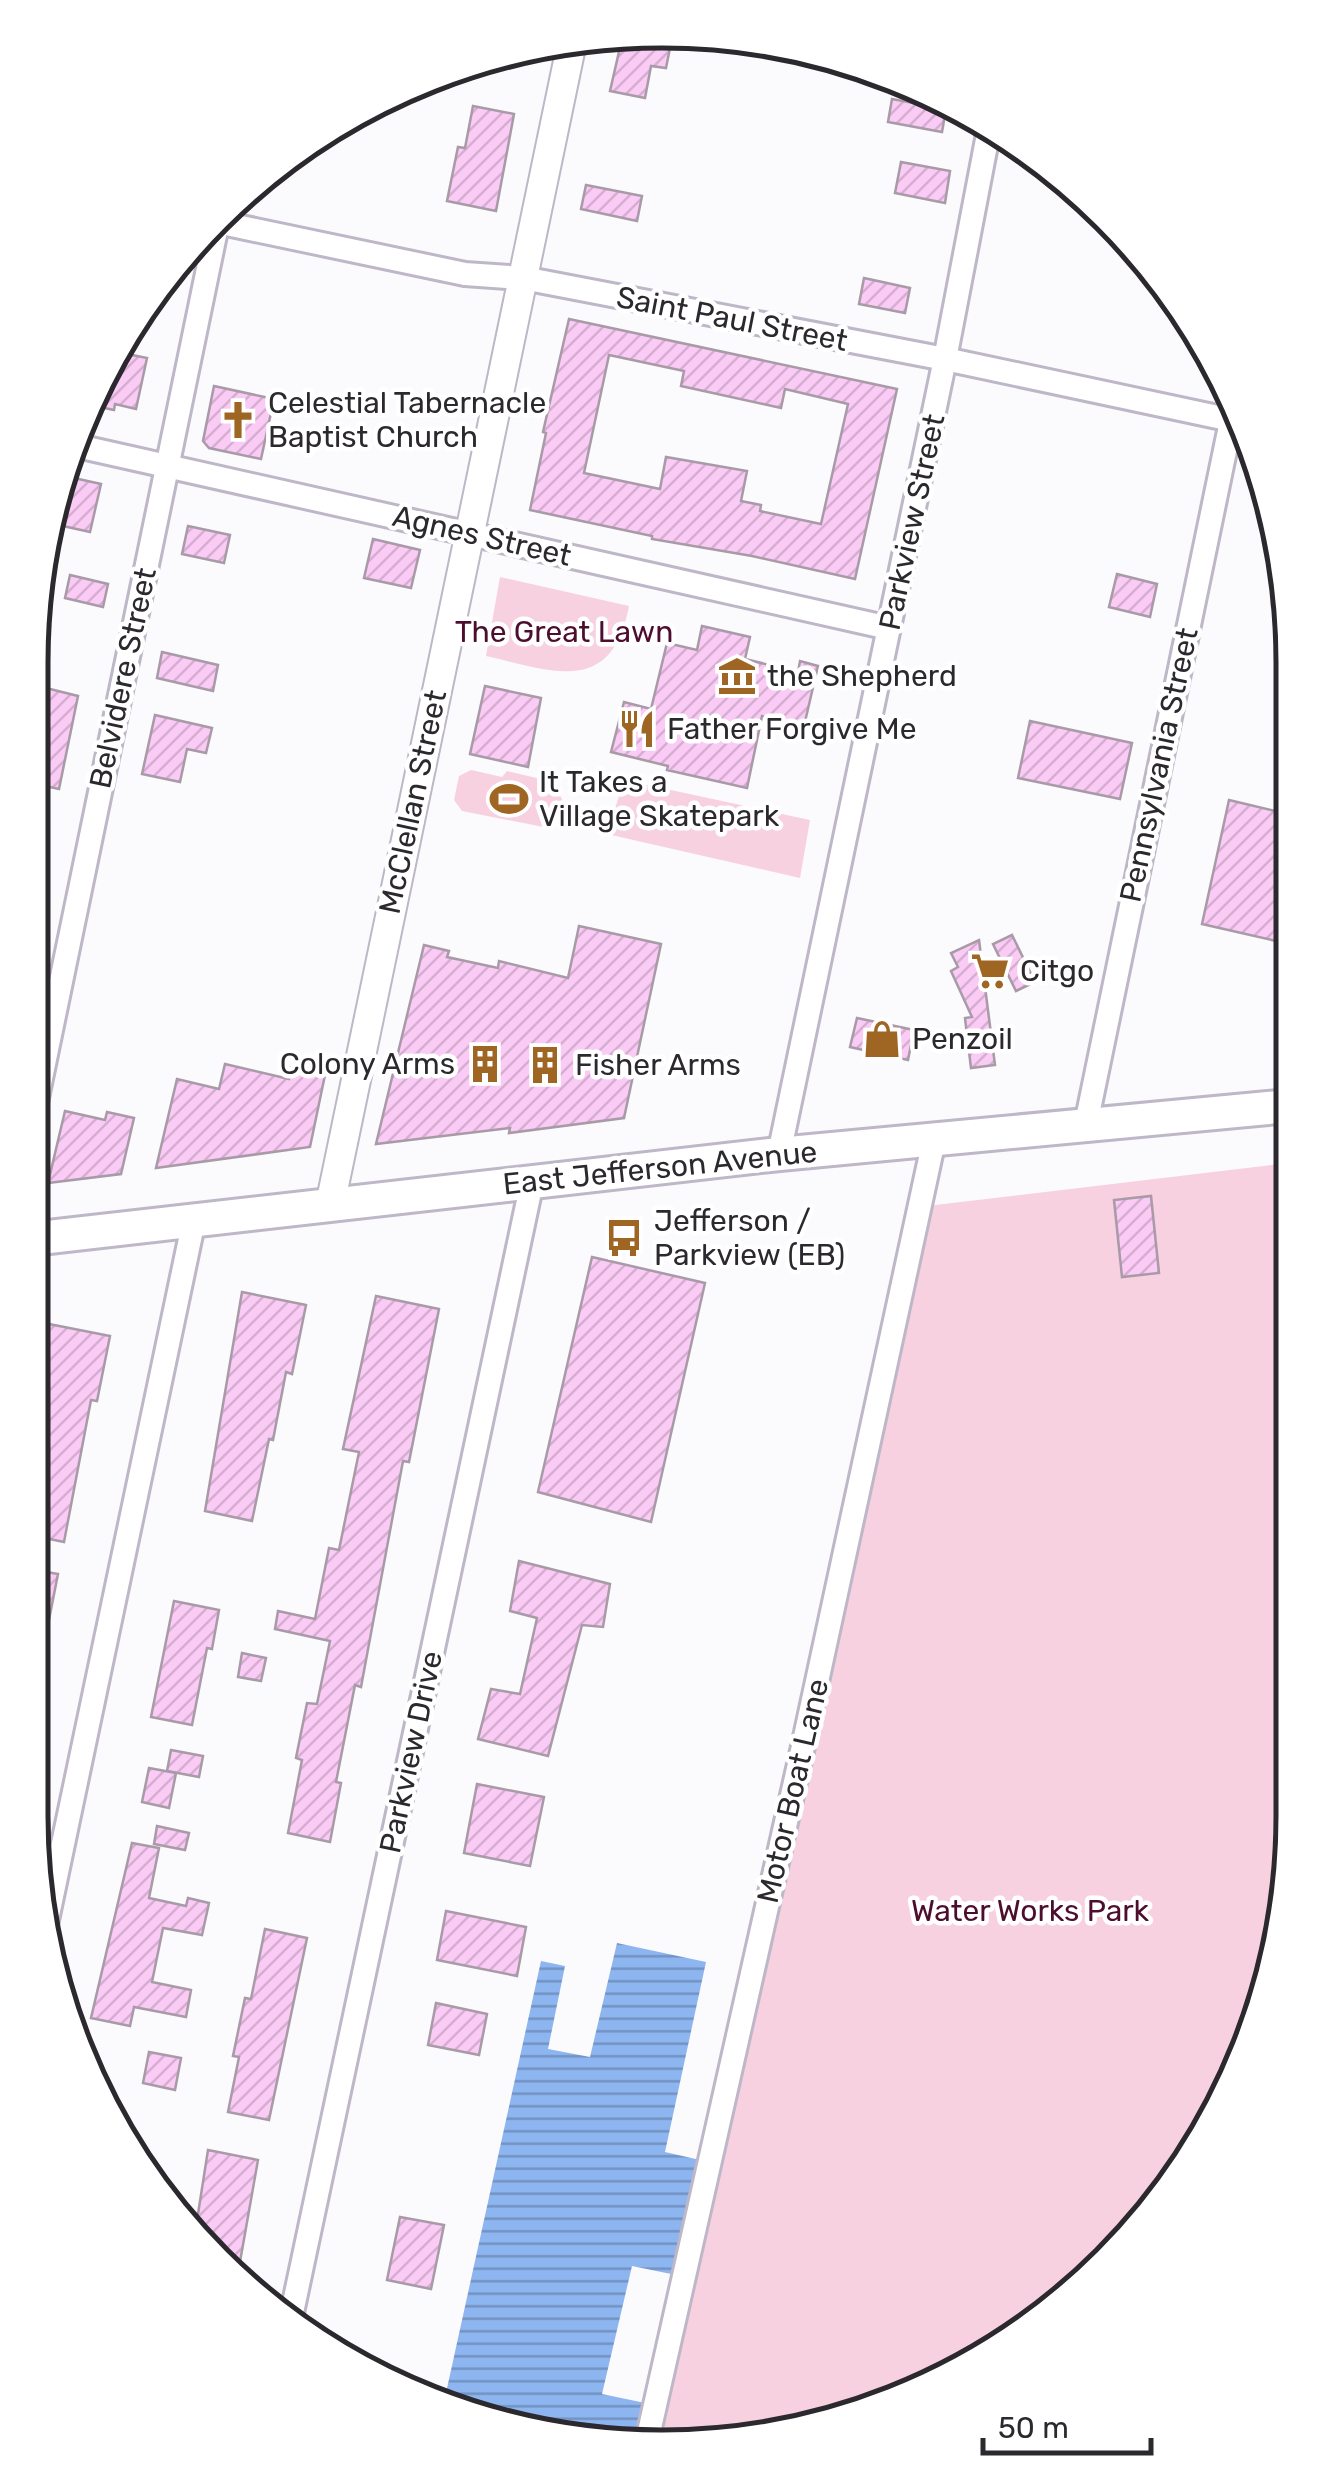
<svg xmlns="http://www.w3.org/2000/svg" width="1323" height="2478" font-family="Rubik,sans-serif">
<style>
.green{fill:#f7d1df}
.water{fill:url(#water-rules)}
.building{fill:url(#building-hatch);stroke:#a89aa7;stroke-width:2.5;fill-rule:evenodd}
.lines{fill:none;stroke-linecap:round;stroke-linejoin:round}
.minor-casing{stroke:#beb7c8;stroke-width:28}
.tertiary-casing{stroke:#beb7c8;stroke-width:32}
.secondary-casing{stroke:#beb7c8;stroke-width:38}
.minor{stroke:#fff;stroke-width:22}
.tertiary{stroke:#fff;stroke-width:28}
.secondary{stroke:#fff;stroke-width:32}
.labels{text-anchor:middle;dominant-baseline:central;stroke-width:9;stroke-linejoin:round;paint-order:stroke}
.street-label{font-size:30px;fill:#2b282e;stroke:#fff}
.poi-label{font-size:30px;fill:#2b282e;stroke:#fff;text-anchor:start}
.park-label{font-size:30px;fill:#4d0d2e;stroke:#fff}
.rim{fill:none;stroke:#2b282e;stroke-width:5}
</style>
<defs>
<pattern id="water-rules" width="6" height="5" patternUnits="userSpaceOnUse" patternTransform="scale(2.5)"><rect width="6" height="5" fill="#8db5ef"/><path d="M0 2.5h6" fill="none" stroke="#7393c2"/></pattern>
<pattern id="building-hatch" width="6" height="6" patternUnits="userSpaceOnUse" patternTransform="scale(2.5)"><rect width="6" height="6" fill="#facbf5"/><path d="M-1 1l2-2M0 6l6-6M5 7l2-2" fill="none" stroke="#d6aed2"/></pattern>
</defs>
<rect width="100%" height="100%" fill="#fbfafd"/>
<!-- green -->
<g class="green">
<path d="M500,577L629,606C612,697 552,671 486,656Z"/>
<path d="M471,770L502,777L507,771L545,780L547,787L558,791L565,806L573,809L571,819L562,817L549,828L462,811L454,800L459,776Z"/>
<path d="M624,780L810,820L800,878L607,834Z"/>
<path d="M1289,1163L1292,1857L1271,1980L1209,2132L1078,2291L904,2400L703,2447L661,2442L927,1206Z"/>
</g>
<!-- water -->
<path class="water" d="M617,1943L706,1962L665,2152L700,2160L676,2275L632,2266L602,2394L650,2404L642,2441L499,2427L444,2402L541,1961L565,1966L548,2049L590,2057Z"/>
<!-- building -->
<g class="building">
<path d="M658,41L671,43L666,68L651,66L645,98L610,91L621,43Z"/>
<path d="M892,99L946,109L942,132L888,122Z"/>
<path d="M473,106L514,114L496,211L447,201L458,147L465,148Z"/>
<path d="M901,162L950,171L945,203L895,193Z"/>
<path d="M586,185L642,196L637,221L581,209Z"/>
<path d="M864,278L910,288L905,313L859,304Z"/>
<path d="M569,319L897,389L855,579L752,556L652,539V536L530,510L546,433L543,432ZM609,355L684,371L681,386L781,408L785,389L848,404L821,524L760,511L761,505L741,501L747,471L666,457L660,489L584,473Z"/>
<path d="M112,351L147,358L136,409L115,404L114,410L90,405Z"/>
<path d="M214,386L274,399L261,459L209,448L203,441Z"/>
<path d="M74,478L101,484L90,532L63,526Z"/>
<path d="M188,526L230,535L224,563L182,554Z"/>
<path d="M373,539L420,550L411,588L364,578Z"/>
<path d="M1117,574L1157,584L1150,617L1109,607Z"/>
<path d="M70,575L108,584L103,607L65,598Z"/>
<path d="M702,626L750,637L745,659L798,672L800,661L818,666L804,726L762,716L747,788L667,770L668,766L611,752L624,702L651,709L667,643L697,650Z"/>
<path d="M162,652L218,665L213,691L157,678Z"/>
<path d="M38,686L78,696L59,789L31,783V716Z"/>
<path d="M485,686L541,698L528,767L470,754Z"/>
<path d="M155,715L212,728L206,753L187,749L180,782L142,774Z"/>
<path d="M1030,721L1132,743L1120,799L1018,778Z"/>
<path d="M1229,800L1288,814L1289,944L1202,924Z"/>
<path d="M579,926L661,944L624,1118L509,1133L510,1128L376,1144L424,945L449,951L447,957L498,968L499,961L568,978Z"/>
<path d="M1012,935L1035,982L1016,991L993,944Z"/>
<path d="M979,940L995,1065L971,1068L965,1018L972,1017L951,971L958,967L951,953Z"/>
<path d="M857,1018L914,1030L908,1060L850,1047Z"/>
<path d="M225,1064L289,1079L291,1068L325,1075L310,1147L156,1168L177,1079L219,1089Z"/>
<path d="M65,1111L105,1120L107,1112L134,1118L121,1174L48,1183Z"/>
<path d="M1151,1196L1159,1273L1122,1277L1114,1200Z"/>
<path d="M592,1257L705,1283L651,1522L538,1492Z"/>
<path d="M242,1292L306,1305L292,1374L286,1372L273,1440L269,1439L252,1521L205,1511Z"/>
<path d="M376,1296L439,1309L409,1462L403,1461L361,1687L355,1685L336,1782L341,1783L330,1842L288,1833L302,1760L296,1758L307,1703L317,1704L330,1641L275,1629L278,1611L315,1619L329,1548L339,1550L359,1452L343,1449Z"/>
<path d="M49,1324L110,1336L97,1401L91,1400L64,1542L30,1535V1471L46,1391L36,1389Z"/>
<path d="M519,1561L610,1584L603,1627L582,1625L548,1756L478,1739L491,1689L520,1694L537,1618L510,1611Z"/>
<path d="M30,1569L58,1574L47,1630L30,1626Z"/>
<path d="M174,1601L219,1610L212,1649L207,1648L192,1725L151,1717Z"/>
<path d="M242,1653L266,1658L261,1681L238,1677Z"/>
<path d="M171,1750L203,1756L199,1777L167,1771Z"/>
<path d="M149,1768L176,1773L169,1808L142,1802Z"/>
<path d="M477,1784L544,1797L530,1866L464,1853Z"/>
<path d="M157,1826L189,1833L185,1850L154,1844Z"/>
<path d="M132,1843L159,1848L149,1898L186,1906L188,1898L209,1903L202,1935L163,1928L152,1982L191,1990L186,2017L134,2007L130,2026L91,2018Z"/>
<path d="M446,1911L526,1927L517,1976L437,1960Z"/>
<path d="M265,1929L307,1938L269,2120L228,2112L239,2057L233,2056L245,1998L251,1999Z"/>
<path d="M436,2003L487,2014L479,2055L428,2045Z"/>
<path d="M149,2052L181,2058L175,2090L143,2083Z"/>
<path d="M208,2150L258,2160L238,2273L195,2233Z"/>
<path d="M400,2217L444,2225L431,2289L387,2280Z"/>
</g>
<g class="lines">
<!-- minor casing -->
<g class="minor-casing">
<g id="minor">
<path d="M222,223L465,274L523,278L945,359L1241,422"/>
<path d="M73,445L889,628"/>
<path d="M1086,1124L1234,407"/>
<path d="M31,1127L216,230"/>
<path d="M779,1154L945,359L990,124"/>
<path d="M47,1920L194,1220"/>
<path d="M290,2322L532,1182"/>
<path d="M647,2441L802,1751L934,1140"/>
</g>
</g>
<!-- tertiary casing -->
<g class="tertiary-casing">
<path id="tertiary" d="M330,1205L571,47"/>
</g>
<!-- secondary casing -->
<g class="secondary-casing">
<path id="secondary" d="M31,1239L779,1154L1289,1106"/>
</g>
<!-- minor -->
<use href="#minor" class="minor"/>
<!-- tertiary -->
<use href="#tertiary" class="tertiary"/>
<!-- secondary -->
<use href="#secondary" class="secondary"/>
</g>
<!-- icons -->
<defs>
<g id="church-bare" transform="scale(3)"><path d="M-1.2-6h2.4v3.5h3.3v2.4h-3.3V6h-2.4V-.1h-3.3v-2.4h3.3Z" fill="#9e6523" stroke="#fff" stroke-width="2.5" paint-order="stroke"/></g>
<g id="museum-bare" transform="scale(3)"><path d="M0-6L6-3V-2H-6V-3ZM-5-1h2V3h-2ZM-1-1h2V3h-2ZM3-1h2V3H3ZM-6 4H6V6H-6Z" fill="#9e6523" stroke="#fff" stroke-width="2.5" paint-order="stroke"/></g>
<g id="restaurant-bare" transform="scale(3)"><path d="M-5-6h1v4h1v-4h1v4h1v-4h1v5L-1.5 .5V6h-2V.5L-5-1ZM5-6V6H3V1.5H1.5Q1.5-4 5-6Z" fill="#9e6523" stroke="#fff" stroke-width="2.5" paint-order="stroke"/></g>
<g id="stadium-bare" transform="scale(3)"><path d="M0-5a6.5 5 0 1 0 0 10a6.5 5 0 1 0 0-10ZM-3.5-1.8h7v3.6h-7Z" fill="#9e6523" stroke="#fff" stroke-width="2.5" paint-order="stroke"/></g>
<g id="supermarket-bare" transform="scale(3)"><path d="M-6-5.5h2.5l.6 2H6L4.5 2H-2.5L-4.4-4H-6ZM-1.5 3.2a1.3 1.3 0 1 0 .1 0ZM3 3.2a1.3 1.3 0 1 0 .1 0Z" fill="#9e6523" stroke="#fff" stroke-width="2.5" paint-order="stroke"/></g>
<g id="shop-bare" transform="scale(3)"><path d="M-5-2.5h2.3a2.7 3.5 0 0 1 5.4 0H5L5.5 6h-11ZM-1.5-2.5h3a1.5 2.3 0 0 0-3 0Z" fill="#9e6523" stroke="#fff" stroke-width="2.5" paint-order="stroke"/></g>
<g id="building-bare" transform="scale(3)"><path d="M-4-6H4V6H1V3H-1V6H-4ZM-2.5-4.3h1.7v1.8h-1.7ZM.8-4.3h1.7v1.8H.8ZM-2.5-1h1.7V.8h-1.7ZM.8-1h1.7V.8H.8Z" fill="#9e6523" stroke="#fff" stroke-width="2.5" paint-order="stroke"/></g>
<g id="bus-bare" transform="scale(3)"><path d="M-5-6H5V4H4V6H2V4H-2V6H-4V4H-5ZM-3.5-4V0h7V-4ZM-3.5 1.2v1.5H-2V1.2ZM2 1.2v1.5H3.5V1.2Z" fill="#9e6523" stroke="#fff" stroke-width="2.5" paint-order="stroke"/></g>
</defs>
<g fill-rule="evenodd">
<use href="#church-bare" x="238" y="420"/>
<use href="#museum-bare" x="737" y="676"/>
<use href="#restaurant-bare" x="637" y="729"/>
<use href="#stadium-bare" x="509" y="799"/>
<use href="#supermarket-bare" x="990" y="971"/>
<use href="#shop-bare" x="882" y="1039"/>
<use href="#building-bare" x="485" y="1064"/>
<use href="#building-bare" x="545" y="1065"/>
<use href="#bus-bare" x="624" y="1238"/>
</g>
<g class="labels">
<!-- street labels -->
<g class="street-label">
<text transform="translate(732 319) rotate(11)">Saint Paul Street</text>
<text transform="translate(912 522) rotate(-78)">Parkview Street</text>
<text transform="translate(482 536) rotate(13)">Agnes Street</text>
<text transform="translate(123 678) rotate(-78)">Belvidere Street</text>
<text transform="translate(1159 765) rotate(-78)">Pennsylvania Street</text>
<text transform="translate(413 802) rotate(-78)">McClellan Street</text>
<text transform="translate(660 1168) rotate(-6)">East Jefferson Avenue</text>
<text transform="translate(411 1752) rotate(-78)">Parkview Drive</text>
<text transform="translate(793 1791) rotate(-77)">Motor Boat Lane</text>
</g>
<!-- poi labels -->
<g class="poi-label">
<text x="268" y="403">Celestial Tabernacle<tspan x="268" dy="34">Baptist Church</tspan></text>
<text x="767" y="676">the Shepherd</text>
<text x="667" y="729">Father Forgive Me</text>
<text x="539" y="782">It Takes a<tspan x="539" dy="34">Village Skatepark</tspan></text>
<text x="1020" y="971">Citgo</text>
<text x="912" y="1039">Penzoil</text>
<text x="455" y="1064" text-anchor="end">Colony Arms</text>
<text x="575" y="1065">Fisher Arms</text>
<text x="654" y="1221">Jefferson /<tspan x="654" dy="34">Parkview (EB)</tspan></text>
</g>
<!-- park labels -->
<g class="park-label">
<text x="564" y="632">The Great Lawn</text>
<text x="1030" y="1911">Water Works Park</text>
</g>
</g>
<!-- crop -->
<path d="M0 0H1323V2478H0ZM662 48H662A614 614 0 0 1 1276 662V1816A614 614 0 0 1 662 2430H662A614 614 0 0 1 48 1816V662A614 614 0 0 1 662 48Z" fill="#fff" fill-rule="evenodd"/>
<path class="rim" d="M662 48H662A614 614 0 0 1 1276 662V1816A614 614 0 0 1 662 2430H662A614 614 0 0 1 48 1816V662A614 614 0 0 1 662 48Z"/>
<!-- scale -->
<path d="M983 2438v15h168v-15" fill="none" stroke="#2b282e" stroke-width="5"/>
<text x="998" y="2438" font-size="30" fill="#2b282e" stroke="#ffffff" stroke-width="8" paint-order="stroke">50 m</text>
</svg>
